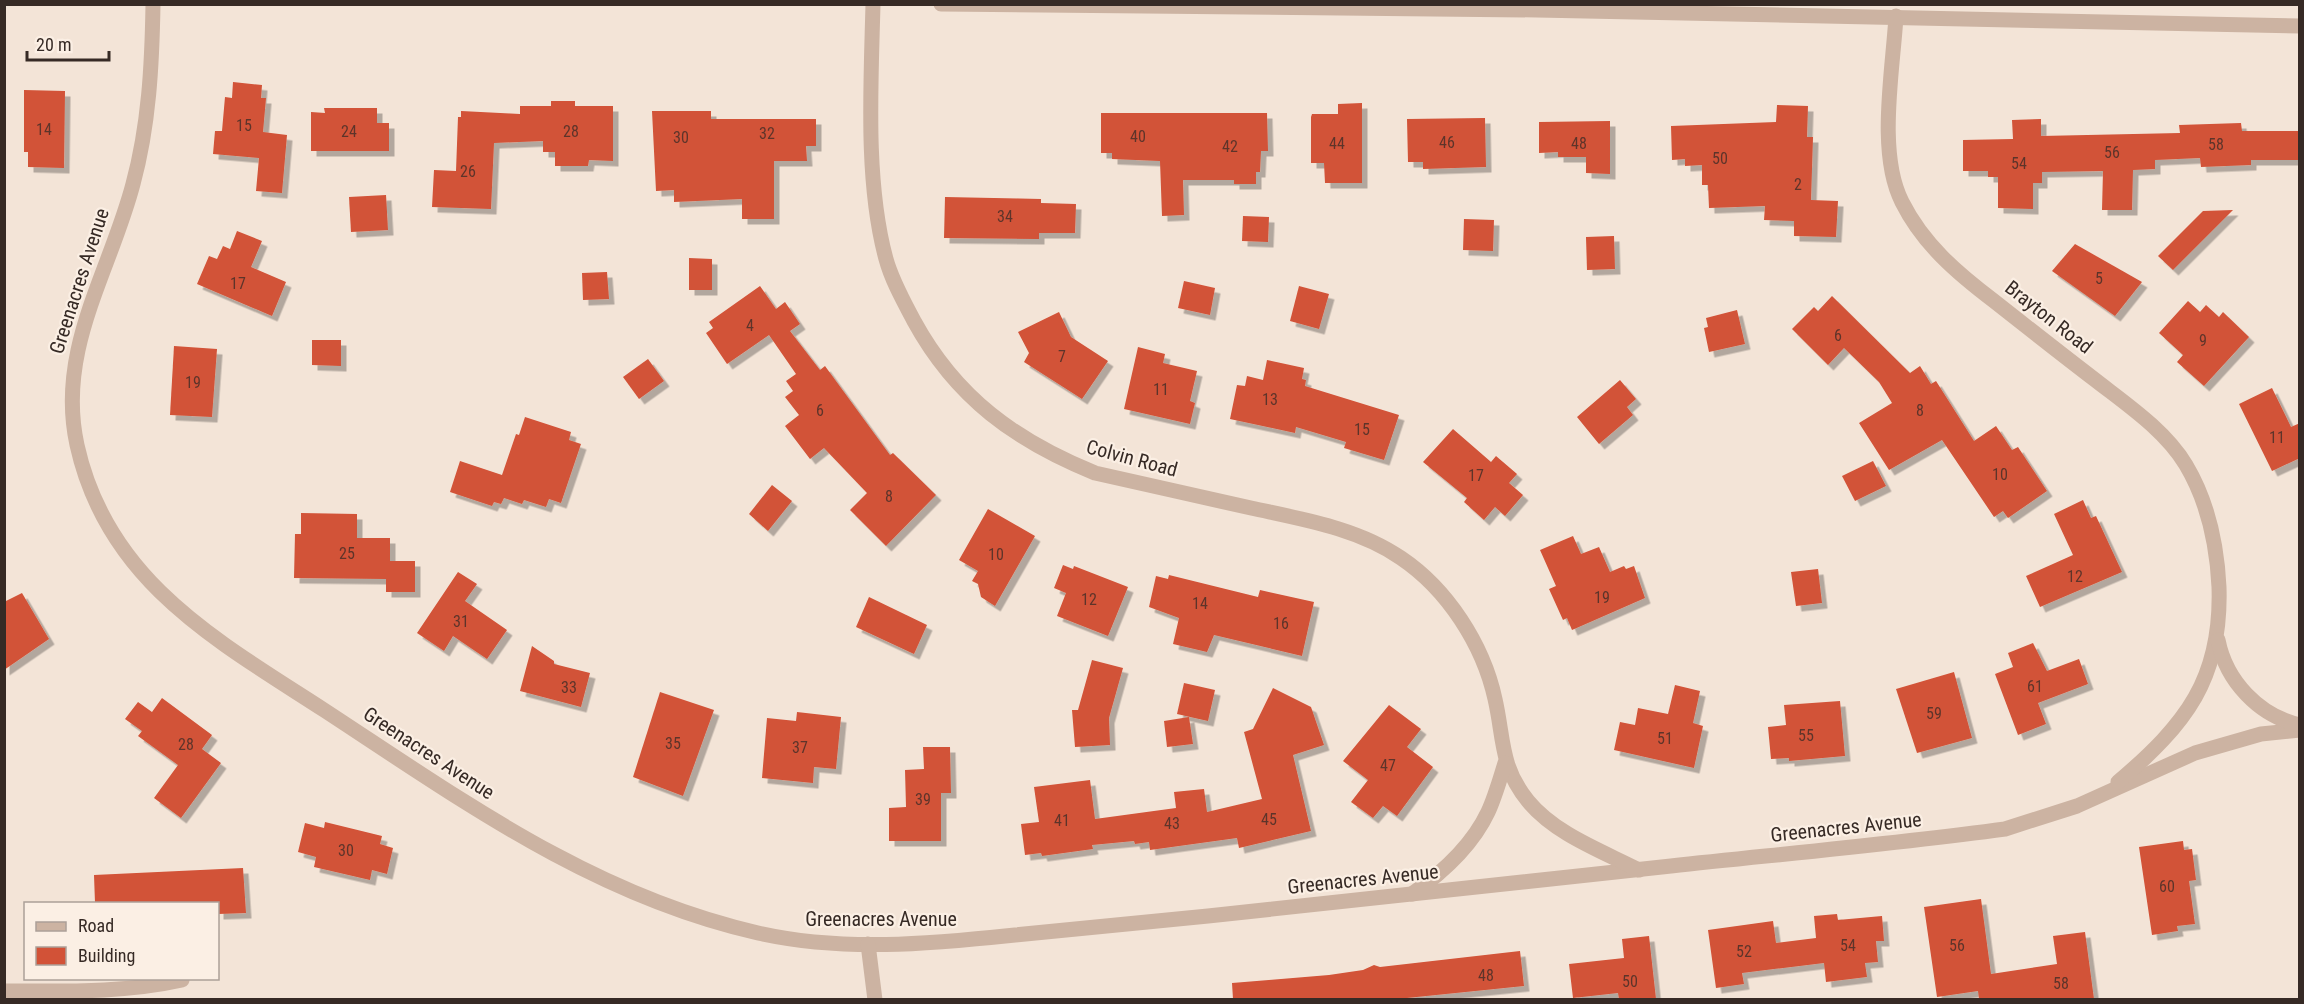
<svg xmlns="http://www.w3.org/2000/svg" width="2304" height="1004" font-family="'Roboto Condensed',sans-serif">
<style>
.building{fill:#d25237;filter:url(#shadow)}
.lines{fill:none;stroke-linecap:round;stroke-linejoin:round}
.minor{stroke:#ccb3a2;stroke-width:15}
.tertiary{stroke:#ccb3a2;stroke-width:15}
.labels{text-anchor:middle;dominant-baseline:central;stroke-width:4.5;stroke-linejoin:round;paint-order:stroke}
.number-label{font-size:16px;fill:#5d342a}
.street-label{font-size:20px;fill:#362a25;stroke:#fbefe4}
</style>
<defs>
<filter id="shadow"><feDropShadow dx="5.5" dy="5.5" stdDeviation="0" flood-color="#0004"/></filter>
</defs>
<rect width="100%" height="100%" fill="#f3e4d7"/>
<!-- building -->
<g class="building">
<path d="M233,82L262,85L261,98H266L263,132L287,135L282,193L256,191L259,158L213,154L215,131H222L225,97L232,98Z"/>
<path d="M24,90L65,91L64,168L28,167V152H24Z"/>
<path d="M551,101H575V106H613V161L589,160L588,166H555V152H543V141L494,143L491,209L432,207L434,170L456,171L458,117H461V111L520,114V106H551Z"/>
<path d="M1362,103V183H1325L1324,163H1311V117L1312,114H1338V104Z"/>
<path d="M1777,105L1808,106L1807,137H1813L1811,200L1838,201L1836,237L1794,236V221L1764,220L1765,206L1709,208L1708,185H1702V165L1685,166V159L1672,160L1671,126L1776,122Z"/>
<path d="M324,108H377V123H389V151H311V112L325,113Z"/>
<path d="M652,111H711V119H816V146H806L807,161H774V219H742V199L674,202V190L656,191Z"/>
<path d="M1101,113H1267L1268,151H1261L1260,172H1256V184H1234V180H1183L1184,215L1162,216L1160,161L1112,159V153H1101Z"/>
<path d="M1485,118L1486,167L1423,169V162H1408L1407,119Z"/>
<path d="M2041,119V136L2180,133L2179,125L2241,123L2242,131H2300V160H2251V165L2201,167L2200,158L2155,160V169L2133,170L2132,210H2102L2103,171L2042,172V183H2033V209L1998,208V177H1988V171H1963V140L2013,139L2012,120Z"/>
<path d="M1610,121V174L1586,173V157H1558V152L1539,153V122Z"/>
<path d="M386,195L388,230L351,232L349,197Z"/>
<path d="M945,197L1041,199V203L1076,204L1075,233H1039V239L944,238Z"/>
<path d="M2233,210L2173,270L2158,256L2203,211Z"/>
<path d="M1243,216L1269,217L1268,242L1242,241Z"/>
<path d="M1464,219L1494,220L1493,251L1463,250Z"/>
<path d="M237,231L262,241L251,267L286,282L272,316L197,284L209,256L217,259L223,246L230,249Z"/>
<path d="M1614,236L1615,269L1587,270L1586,237Z"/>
<path d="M2075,244L2142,282L2115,316L2052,271Z"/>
<path d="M689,258L712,259V290H689Z"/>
<path d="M607,272L609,299L583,300L582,273Z"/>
<path d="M1184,281L1215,288L1210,315L1178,308Z"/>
<path d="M760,286L776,309L785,302L800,324L790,331L820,370L825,366L890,455L893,453L936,495L886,546L850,510L867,493L824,448L810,459L785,426L799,415L785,397L793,391L786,381L796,374L769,335L727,364L706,333L713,328L709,322Z"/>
<path d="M1299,286L1329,294L1319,329L1290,321Z"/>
<path d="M1832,296L1910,373L1920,366L1931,384L1936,381L1974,441L1996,426L2012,450L2018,447L2047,491L2008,518L2003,511L1994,517L1942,440L1889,470L1859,423L1892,403L1879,382L1844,348L1828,365L1792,329L1814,307L1818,311Z"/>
<path d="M2188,301L2200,312L2206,305L2219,317L2223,312L2249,337L2204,386L2177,362L2183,355L2159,333Z"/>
<path d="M1737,310L1745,344L1709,352L1704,328L1708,327L1706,318Z"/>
<path d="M1059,312L1071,337L1108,361L1082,399L1024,362L1029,353L1018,332Z"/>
<path d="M312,340H341V366L312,365Z"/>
<path d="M174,346L217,349L212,417L170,415Z"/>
<path d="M1138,347L1165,354L1163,363L1197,371L1190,401L1195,403L1190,424L1124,409Z"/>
<path d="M648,359L664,381L639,399L623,377Z"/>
<path d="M1267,360L1304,368L1302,379L1306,380L1305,386L1399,415L1384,460L1344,448L1346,442L1296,427L1295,433L1230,419L1237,385L1245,386L1247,376L1263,380Z"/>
<path d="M1620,380L1636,399L1627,407L1633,415L1599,444L1577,417Z"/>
<path d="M2272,388L2291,427L2300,423V458L2272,471L2239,404Z"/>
<path d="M525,417L571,432L569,440L581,444L561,503L549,499L546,507L524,500L522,504L504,498L501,504L494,502L492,506L450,492L460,461L502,475L516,434L519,435Z"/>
<path d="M1453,429L1491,462L1496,456L1517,474L1509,483L1523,495L1505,516L1495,507L1484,520L1464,502L1467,498L1423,462Z"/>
<path d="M1873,461L1886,486L1855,501L1842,476Z"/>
<path d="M772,485L792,501L768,531L749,514Z"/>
<path d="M2083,500L2091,518L2096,516L2122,572L2040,607L2026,576L2073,555L2054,514Z"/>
<path d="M988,509L1035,536L995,606L981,597L978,584L972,581L978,571L959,560Z"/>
<path d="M301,513L357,514V538H390V561H415V592H386V579L294,578L295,534H301Z"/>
<path d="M1573,536L1581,554L1599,547L1610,572L1624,566L1626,569L1634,566L1645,598L1572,630L1567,618L1563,620L1549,589L1556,586L1540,550Z"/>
<path d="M1063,565L1073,569L1074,566L1128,587L1108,636L1057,616L1066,593L1054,588Z"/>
<path d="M1818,569L1822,603L1796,606L1791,572Z"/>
<path d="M458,572L477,584L465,601L507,630L487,659L453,636L444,651L417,633Z"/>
<path d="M1169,575L1258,597L1260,590L1314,602L1302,656L1214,635L1207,652L1173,644L1179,618L1149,607L1156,576L1168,579Z"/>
<path d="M22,593L49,639L4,670V602Z"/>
<path d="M869,597L927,625L914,654L856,627Z"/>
<path d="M2033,643L2047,671L2079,659L2088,684L2038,703L2046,724L2018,735L1995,674L2013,667L2008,653Z"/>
<path d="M532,646L554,661V664L590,673L581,707L520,691Z"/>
<path d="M1092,660L1123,668L1109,718L1110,745L1075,747L1072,710H1078Z"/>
<path d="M1954,672L1972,738L1917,753L1896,689Z"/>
<path d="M1184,683L1215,690L1208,721L1177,714Z"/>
<path d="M1675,685L1700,691L1693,723L1703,726L1694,768L1614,750L1620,722L1635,725L1638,708L1668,714Z"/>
<path d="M1273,688L1311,707L1324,745L1293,755L1311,831L1239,848L1237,838L1150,850L1149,842L1135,844L1134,841L1092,845L1093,849L1042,856L1041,853L1025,855L1021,824L1039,822L1034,787L1090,780L1095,819L1176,808L1174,792L1204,789L1207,812L1262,799L1244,732L1253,729Z"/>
<path d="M660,692L714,710L683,796L633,777Z"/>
<path d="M162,698L212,735L202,749L221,763L181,818L154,798L178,765L138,736L142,731L125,719L138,702L152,712Z"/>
<path d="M1840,701L1845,756L1789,761V758L1771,759L1768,727L1786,725L1784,705Z"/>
<path d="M1389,705L1421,729L1407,747L1433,767L1397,816L1383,806L1373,818L1351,802L1368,780L1343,761Z"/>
<path d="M797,712L841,717L836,769L814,767L813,783L762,778L767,718L796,721Z"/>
<path d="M1189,717L1193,744L1167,747L1164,721Z"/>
<path d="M923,747H950L951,793H941V841H889V808L906,807L905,770L924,769Z"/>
<path d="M325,822L382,836L380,844L393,848L387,874L372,870L370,880L314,867L316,857L298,852L305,823L324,828Z"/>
<path d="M2183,841L2184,850L2192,849L2196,880L2189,881L2195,924L2177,926L2178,931L2152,935L2139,847Z"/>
<path d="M243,868L246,913L218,914V903H95L94,875Z"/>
<path d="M1981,899L1991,974L2057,964L2053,936L2085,932L2094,999H1979L1978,991L1937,997L1924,907Z"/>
<path d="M1837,914L1838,920L1882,916L1884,941H1876L1878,962L1865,963L1867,977L1826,982L1824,963L1742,973L1744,984L1716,988L1708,930L1773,921L1776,943L1816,938L1814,916Z"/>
<path d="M1649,936L1656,999H1619L1618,993L1573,998L1569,964L1624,958L1622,939Z"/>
<path d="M1520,951L1524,986L1397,999H1233L1232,983L1329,975L1363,970L1374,965L1380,967Z"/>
</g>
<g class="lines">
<!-- minor -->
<g class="minor">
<path d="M153,4C152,65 149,125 133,184C110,272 56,350 77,445C107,581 216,640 324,710C463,801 594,896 758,933C842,952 930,944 1015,935C1080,929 1144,922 1208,916C1363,900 1517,883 1671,866C1782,854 1894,844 2005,829L2077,806L2195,753L2261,734L2300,730"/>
<path d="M873,4C871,84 865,182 886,259C892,281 904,302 914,321C956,398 1016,441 1095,473C1147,485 1199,496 1251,508C1301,519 1358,528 1401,558C1447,589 1483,644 1495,699C1504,738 1500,767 1528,801C1555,834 1602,851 1639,870"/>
<path d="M1896,16C1893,70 1877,153 1902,202C1923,244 1957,273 1994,301C2027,327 2060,353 2094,379C2126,404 2165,430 2186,465C2208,502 2217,545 2219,587C2222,679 2186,724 2118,782"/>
<path d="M2218,640C2226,681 2259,716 2300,725"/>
<path d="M1412,894C1442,873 1472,846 1488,812C1495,797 1500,779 1505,763"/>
<path d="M868,944L875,1000"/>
<path d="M4,991C64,991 124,993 182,980"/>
</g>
<!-- tertiary -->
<path class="tertiary" d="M941,4L1537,10L2300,26"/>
</g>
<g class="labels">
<!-- number labels -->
<g class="number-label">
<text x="244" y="125">15</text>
<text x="44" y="129">14</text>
<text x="349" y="131">24</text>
<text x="571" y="131">28</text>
<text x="767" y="133">32</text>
<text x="1138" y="136">40</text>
<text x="681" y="137">30</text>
<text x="1447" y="142">46</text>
<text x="1337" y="143">44</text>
<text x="1579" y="143">48</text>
<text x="2216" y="144">58</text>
<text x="1230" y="146">42</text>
<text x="2112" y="152">56</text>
<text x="1720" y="158">50</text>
<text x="2019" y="163">54</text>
<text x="468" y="171">26</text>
<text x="1798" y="184">2</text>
<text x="1005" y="216">34</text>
<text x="2099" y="278">5</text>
<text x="238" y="283">17</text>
<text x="750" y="325">4</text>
<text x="1838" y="335">6</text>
<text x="2203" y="340">9</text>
<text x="1062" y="356">7</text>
<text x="193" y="382">19</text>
<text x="1161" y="389">11</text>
<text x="1270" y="399">13</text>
<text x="820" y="410">6</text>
<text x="1920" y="410">8</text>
<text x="1362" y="429">15</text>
<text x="2277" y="437">11</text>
<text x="2000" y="474">10</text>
<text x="1476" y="475">17</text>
<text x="889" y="496">8</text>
<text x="347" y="553">25</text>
<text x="996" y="554">10</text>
<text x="2075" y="576">12</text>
<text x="1602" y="597">19</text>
<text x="1089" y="599">12</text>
<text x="1200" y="603">14</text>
<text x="461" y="621">31</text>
<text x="1281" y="623">16</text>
<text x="2035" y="686">61</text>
<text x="569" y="687">33</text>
<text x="1934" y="713">59</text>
<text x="1806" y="735">55</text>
<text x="1665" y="738">51</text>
<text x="673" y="743">35</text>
<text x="186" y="744">28</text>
<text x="800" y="747">37</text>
<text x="1388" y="765">47</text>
<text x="923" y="799">39</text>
<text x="1269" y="819">45</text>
<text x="1062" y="820">41</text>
<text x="1172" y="823">43</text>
<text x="346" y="850">30</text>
<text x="2167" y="886">60</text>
<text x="1848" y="945">54</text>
<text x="1957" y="945">56</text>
<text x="1744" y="951">52</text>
<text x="1486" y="975">48</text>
<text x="1630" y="981">50</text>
<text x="2061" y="983">58</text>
</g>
<!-- street labels -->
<g class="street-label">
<text transform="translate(79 281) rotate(-72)">Greenacres Avenue</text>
<text transform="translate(2049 317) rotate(38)">Brayton Road</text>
<text transform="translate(1132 458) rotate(15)">Colvin Road</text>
<text transform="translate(429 753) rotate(33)">Greenacres Avenue</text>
<text transform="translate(1846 827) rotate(-6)">Greenacres Avenue</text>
<text transform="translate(1363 879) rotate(-6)">Greenacres Avenue</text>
<text x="881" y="919">Greenacres Avenue</text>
</g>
</g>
<!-- border -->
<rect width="2304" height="1004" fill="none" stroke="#362a25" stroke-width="12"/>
<!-- legend -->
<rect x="24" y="902" width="195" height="78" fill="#fbefe4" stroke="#aca098" stroke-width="1.5"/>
<rect x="36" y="922" width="30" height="9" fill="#ccb3a2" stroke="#aca098" stroke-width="1.5"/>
<text x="78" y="932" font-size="18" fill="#362a25">Road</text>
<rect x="36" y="947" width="30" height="18" fill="#d25237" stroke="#aca098" stroke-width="1.5"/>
<text x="78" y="962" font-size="18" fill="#362a25">Building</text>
<!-- scale -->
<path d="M27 51v9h82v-9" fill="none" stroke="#362a25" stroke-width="3"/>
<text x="36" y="51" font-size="18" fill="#362a25" stroke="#fbefe4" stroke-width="4.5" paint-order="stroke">20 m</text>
</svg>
